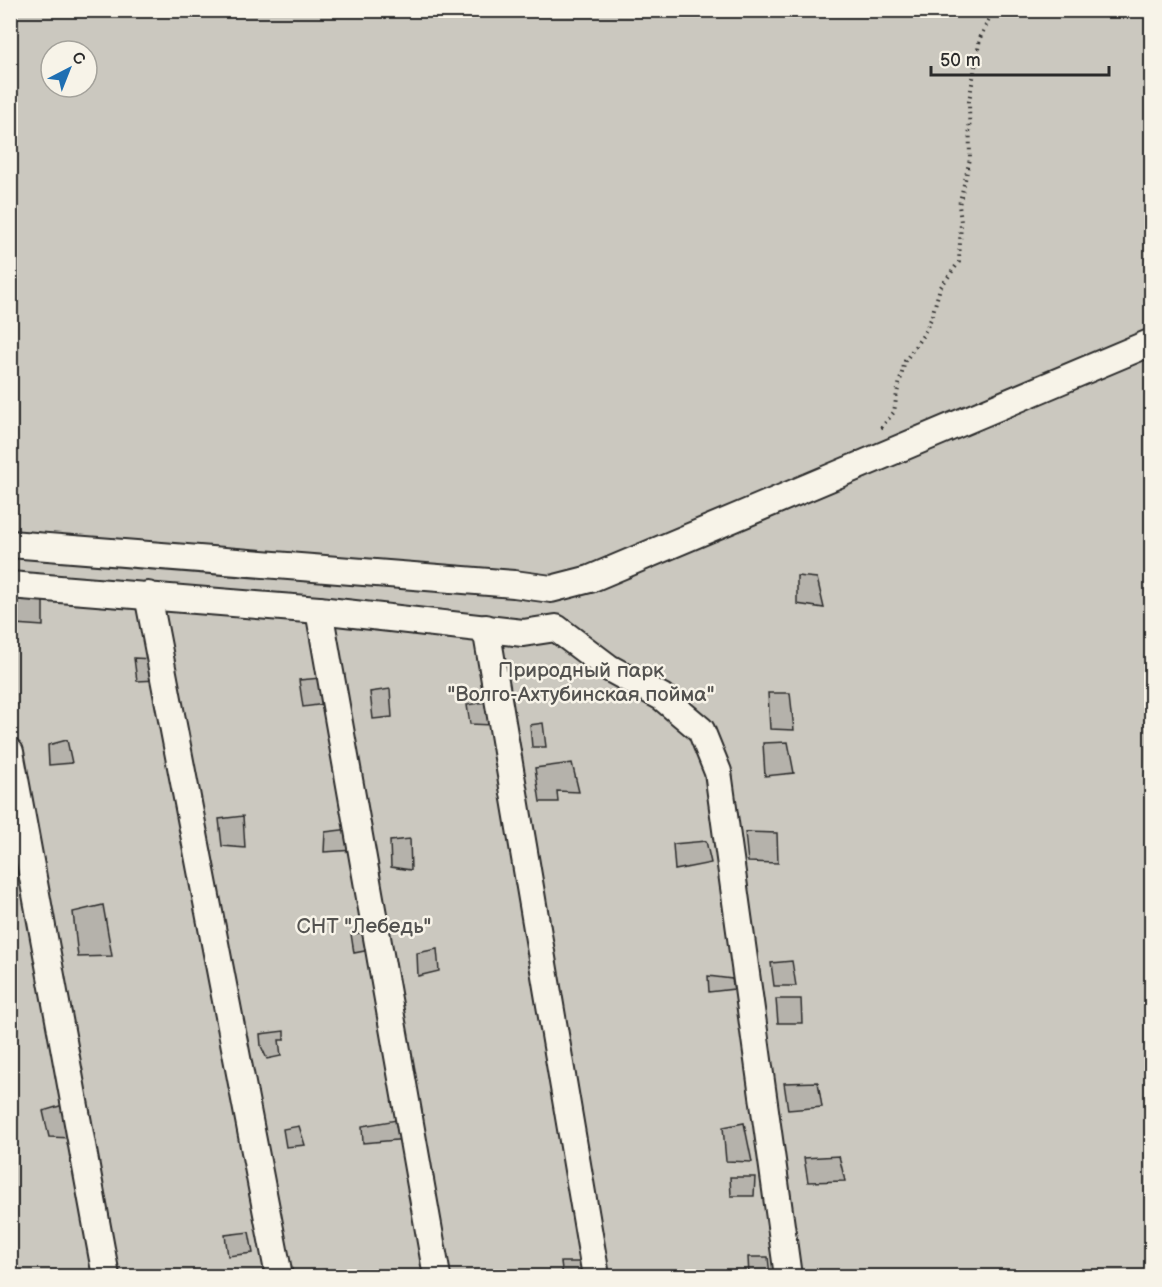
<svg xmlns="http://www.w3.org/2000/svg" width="1162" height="1287" font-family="'Balsamiq Sans',sans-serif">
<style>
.green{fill:#cbc8bf;stroke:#7b7a75;stroke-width:1.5;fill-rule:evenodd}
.building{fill:#b5b2ab;stroke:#2b2b2b;stroke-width:1.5}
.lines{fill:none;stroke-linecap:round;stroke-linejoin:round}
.minor-casing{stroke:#2b2b2b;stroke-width:30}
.path{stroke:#2b2b2b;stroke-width:4;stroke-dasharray:1.5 4.5;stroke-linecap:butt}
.minor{stroke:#f7f3e8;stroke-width:26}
.labels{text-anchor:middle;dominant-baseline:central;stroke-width:5;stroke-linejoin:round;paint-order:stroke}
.park-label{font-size:21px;fill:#535250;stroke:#f7f3e8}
</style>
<rect width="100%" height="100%" fill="#ebe7dd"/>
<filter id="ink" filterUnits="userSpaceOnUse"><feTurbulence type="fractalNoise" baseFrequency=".0167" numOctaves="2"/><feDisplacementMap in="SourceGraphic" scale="12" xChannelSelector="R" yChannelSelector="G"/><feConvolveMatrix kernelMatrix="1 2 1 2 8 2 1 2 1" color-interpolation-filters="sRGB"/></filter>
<g filter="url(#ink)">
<!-- green -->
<path class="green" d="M10,11H1151V1276H11ZM51,51H87V87H51Z"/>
<!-- building -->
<g class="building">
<path d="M797,576L817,578L824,608L797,604Z"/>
<path d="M16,592H43V626L15,624Z"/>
<path d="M134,658L153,659L158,680L137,681Z"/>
<path d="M321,678L325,704L303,707L299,680Z"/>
<path d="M390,689L392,717L373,719L370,692Z"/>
<path d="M768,693H790L794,730L770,729Z"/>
<path d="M490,701L492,725L470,724L467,705Z"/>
<path d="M543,723L546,747H532L530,725Z"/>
<path d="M67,740L72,763L49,765L48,745Z"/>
<path d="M788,742L794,773L765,776L763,743Z"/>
<path d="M572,763L579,792L557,791L558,802H540L535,768Z"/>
<path d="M243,816L245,848L222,846L219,819Z"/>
<path d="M350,829L354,850L324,852L325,832Z"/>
<path d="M745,832L777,833L778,863L748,862Z"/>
<path d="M410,839L411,870L391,867L390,841Z"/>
<path d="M706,841L711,863L675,870L673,844Z"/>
<path d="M103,905L112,956L78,957L73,912Z"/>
<path d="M371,932L375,949L354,953L351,934Z"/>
<path d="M437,949L439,971L418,976L417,953Z"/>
<path d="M792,961L796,986H774L771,963Z"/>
<path d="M708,976L732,979L734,989L709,992Z"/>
<path d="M776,999H801L802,1023H778Z"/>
<path d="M284,1031V1040H279L281,1056L267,1059L261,1046L260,1034Z"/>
<path d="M818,1082L822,1107L788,1110L784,1083Z"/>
<path d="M63,1105L72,1138L49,1137L43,1111Z"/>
<path d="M402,1119L408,1139L363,1143L362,1126Z"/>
<path d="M744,1123L752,1162L726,1161L723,1127Z"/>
<path d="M299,1126L305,1145L286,1147L283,1129Z"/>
<path d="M839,1156L845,1181L808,1182L804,1158Z"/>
<path d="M730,1177H755L754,1196H731Z"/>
<path d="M249,1232L253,1253L228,1256L225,1235Z"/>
<path d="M748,1257H768L770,1275L749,1276Z"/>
<path d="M561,1262H586L589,1276H563Z"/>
</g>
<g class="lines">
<!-- minor casing -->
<g class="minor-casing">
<g id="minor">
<path d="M10,544L514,584L551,589L590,579L1152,342"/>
<path d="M10,585L319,610L523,633L556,628L609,668L662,697L701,730L718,772L788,1276"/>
<path d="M148,595L279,1276"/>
<path d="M319,610L437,1276"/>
<path d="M486,628L596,1276"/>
<path d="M10,752L106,1276"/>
</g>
</g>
<!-- path -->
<path class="path" d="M881,428L894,412L897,393L905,361L923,335L931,319L940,288L959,262L961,222L959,205L970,159L969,101L980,38L993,10"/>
<!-- minor -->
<use href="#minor" class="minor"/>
</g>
</g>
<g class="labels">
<!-- park labels -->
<g class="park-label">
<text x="581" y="670">Природный парк<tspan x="581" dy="24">"Волго-Ахтубинская пойма"</tspan></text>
<text x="364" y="926">СНТ "Лебедь"</text>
</g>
</g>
<!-- margin -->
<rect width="1162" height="1287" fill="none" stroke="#f7f3e8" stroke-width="36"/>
<rect x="18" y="18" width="1126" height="1251" fill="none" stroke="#2b2b2b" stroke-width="2" filter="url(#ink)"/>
<!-- north arrow -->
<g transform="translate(69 69) rotate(42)"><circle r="28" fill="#f7f3e8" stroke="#a5a39c" stroke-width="1.5"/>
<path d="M0-4.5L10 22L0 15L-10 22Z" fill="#1f6fb2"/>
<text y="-9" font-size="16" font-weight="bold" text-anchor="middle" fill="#2b2b2b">С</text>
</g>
<!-- scale -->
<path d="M931 66v9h178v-9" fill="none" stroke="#2b2b2b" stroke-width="3"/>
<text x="940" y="66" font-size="18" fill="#2b2b2b" stroke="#f7f3e8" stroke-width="4.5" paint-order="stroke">50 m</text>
</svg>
